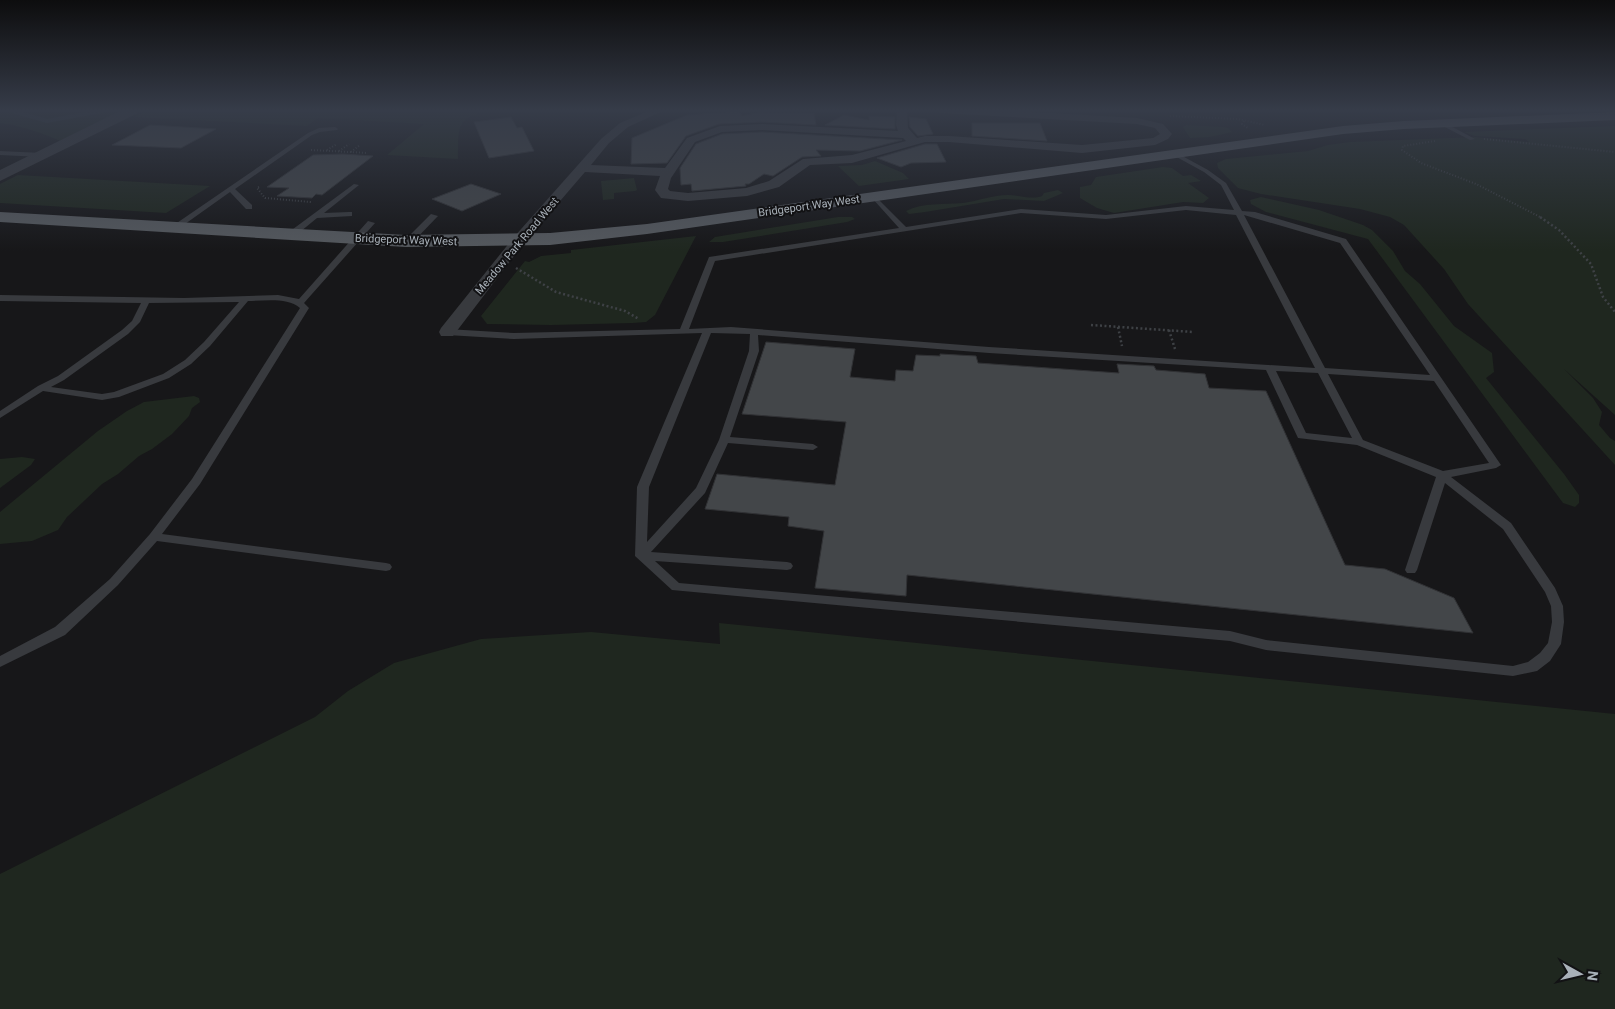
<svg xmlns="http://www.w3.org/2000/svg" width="1615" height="1009" font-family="Roboto,sans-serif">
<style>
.green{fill:#1f271f}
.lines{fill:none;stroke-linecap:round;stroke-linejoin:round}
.stream{stroke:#2d393d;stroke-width:4}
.building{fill:#434649;stroke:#313235}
.path-far1{stroke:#3e4145;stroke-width:2;stroke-dasharray:1 2;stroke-linecap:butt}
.path{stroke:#3e4145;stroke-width:2.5;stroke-dasharray:2 2.5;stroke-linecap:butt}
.service{fill:#383a3e;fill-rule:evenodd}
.minor{fill:#383a3e;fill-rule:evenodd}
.tertiary{fill:#383a3e;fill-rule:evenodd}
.primary{fill:#54585d;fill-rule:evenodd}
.labels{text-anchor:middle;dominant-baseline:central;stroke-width:4;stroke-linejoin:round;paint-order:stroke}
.far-street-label{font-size:11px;fill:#a9b1b9;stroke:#121214}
</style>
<rect width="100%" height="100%" fill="#171719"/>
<!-- green -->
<g class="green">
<path d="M0,110H126L63,142C42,133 22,126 0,123Z"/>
<path d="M147,110H492C455,118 459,125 458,159L387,155L424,124L318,118L307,126L134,117Z"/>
<path d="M1187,125L1223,127L1228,128L1232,132L1210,137L1190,138L1183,127Z"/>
<path d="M1615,126V415L1564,369L1593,398L1602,412L1599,425L1610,438L1615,441V465L1468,304L1444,269L1404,225L1390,217L1360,209L1261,194L1238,188L1218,168L1217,163L1226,159L1308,151L1328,145L1350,142L1475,137L1529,142L1525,139L1475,136L1464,132Z"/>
<path d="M875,161L903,173L909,179L859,186L838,166L862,165Z"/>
<path d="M1163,167L1172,168L1183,176L1191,175L1201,181L1188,183L1209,198L1203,203L1183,202L1114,213L1097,208L1080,198V187L1091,185L1096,177Z"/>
<path d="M18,175L210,186L166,213L0,203V184Z"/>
<path d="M634,178L637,190L635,191L614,193V199L603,200L601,181Z"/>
<path d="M1058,190L1063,193L1044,201L1004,199L925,212L909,214L906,211C923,202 944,205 963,203C978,201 993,195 1008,195C1019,195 1032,200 1042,196L1044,193Z"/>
<path d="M1261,197L1319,210L1363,225L1372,230L1393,251L1405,271L1420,284L1454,326L1492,353L1494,372L1486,378L1564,474L1579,495V503L1575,507L1563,503L1368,239L1266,212L1251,204L1250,200Z"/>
<path d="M838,217H852L855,219L847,222L723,242H709L715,237Z"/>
<path d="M696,236L655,315L646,322L633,323L551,325L487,324L481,316L525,261L529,262L541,256L571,253V250Z"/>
<path d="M194,396L199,398L200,402L192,408L189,416L172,434L152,449L139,456L118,474L102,484L67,517L58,530L32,541L0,544V512L98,431L127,411L144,402Z"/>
<path d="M22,457L35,459L31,465L0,488V459Z"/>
<path d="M719,623L1615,714V1009H0V874L315,717L348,691L394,663L481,639L591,632L720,644Z"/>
</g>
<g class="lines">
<!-- stream -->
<path class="stream" d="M9,110L47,121L106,110"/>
</g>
<!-- building -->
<g class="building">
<path d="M739,111L742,116L760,112L814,113L816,125L762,122L719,124L686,136L667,163L631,164L632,138L687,115Z"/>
<path d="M844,115L869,120V116L895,117V129L825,125Z"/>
<path d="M511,117L517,128L522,127L534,151L489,158L474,122Z"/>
<path d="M909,117L926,119L933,134L918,136L910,127Z"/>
<path d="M972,123H1040L1047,141L972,136Z"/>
<path d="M150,125L216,129L181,148L112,145Z"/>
<path d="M762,132L902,140L860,151L816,150L821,156L802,157L773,176L764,174L749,184H745L746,186L692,191L691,184L681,185L680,168L696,144L722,134Z"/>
<path d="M925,144H937L946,162L911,163L901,167L877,158Z"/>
<path d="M343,154L373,156L322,195L316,194L312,198L277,196L289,188L267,187L313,155Z"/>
<path d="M471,184L501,194L462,211L432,199Z"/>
<path d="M766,342L855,349L850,377L895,381L896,370L913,371L916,355L940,356V354L976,356L978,363L1119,373L1117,364L1154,366L1156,370L1205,374L1209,388L1266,391L1345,565L1385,569L1454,598L1473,633L907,575L906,596L815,588L824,531L788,526L789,517L705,509L717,474L835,485L846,422L742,414Z"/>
</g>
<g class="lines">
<!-- path-far1 -->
<g class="path-far1">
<path d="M1170,116L1238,119L1265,125"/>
<path d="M1244,121L1242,124L1248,128"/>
<path d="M1484,139L1615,152"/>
<path d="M1435,141L1403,146L1402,150L1421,163L1476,184L1542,218"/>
<path d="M311,150L368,153"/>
<path d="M327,150L337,144"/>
<path d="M339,151L349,144"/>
<path d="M351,152L360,145"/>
<path d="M259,187L257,188L265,198L311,202"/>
</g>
<!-- path -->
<g class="path">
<path d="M1540,217L1559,230L1591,264L1603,297L1615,312"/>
<path d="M516,268L556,292L625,311L639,319"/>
<path d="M1091,325L1193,332"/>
<path d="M1118,327L1122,346"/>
<path d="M1169,330L1175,349"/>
</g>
<!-- service -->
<g class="service">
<path d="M1441,123H1445L1475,139L1470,140L1441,125Z"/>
<path d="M335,127L338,129L337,130L320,132L312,135L235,189L252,205V209H246L230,192L178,229L171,227L308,133L319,128Z"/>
<path d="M0,151L42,153L45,155L42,157L0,155Z"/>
<path d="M1175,152L1208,170L1226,183L1242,211L1255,212L1346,239L1501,465L1496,468L1451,477L1511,523L1555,588L1563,606L1564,622L1561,644L1550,661L1537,671L1513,676L1266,650L1230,641L672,590L635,556L637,487L702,333L514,339L447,335L443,332L447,329L514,333L680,329L709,257L899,228L872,198L871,197L874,195L906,227L1021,209L1106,215L1186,206L1234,210L1221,185L1204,172L1173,155L1172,154ZM1186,210L1236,215L1315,368L989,347L731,327L689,329L715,261L1021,213L1106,219ZM1244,215L1340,243L1430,375L1325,368ZM711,333L750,334L749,351L719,440L696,488L647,542L649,487ZM758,335L989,353L1266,370L1298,438L1357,445L1436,477L1405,570L1407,573H1415L1417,570L1445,483L1503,529L1545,592L1551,606L1552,622L1548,643L1540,653L1528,662L1513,666L1266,640L1230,631L679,583L655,561L787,570L791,569L793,566L791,563L787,562L651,552L705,493L728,443L813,450L818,447L813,444L730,437L759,351ZM1276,371L1318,373L1352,438L1306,433ZM1328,374L1434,381L1489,463L1443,471L1363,440Z"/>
<path d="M354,184L359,185L324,213L349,212H352V216L317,218L295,236H289V232Z"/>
<path d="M431,214L438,216L412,243H406V239Z"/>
<path d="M368,221L375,223L304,303L309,308L200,484L162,534L386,563L390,564L392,567L390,570L386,571L157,541L118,585L65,635L0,667V656L55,627L110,579L150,534L192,479L300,308C287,297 265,301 248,301L210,346L191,364L169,378L119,397L102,400L43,391L0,418V411L38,386L58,376L122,330L132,321L141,303L0,301V295L184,298L278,295L299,299ZM239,302L204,342L185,360L163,374L114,392L102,394L51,387L64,380L128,334L140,322L149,303Z"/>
</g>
<!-- minor -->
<path class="minor" d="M651,110H665L628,127L609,143L591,165L665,168L687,138L720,126L762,124L898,131L896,125L897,110H907L908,128L917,138L925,136H949L1082,145L1153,138L1160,134L1155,128L1137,124L941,113L936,110H999L1137,118L1163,124L1172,134L1168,139L1155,145L1082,153L949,142H925L852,163L810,165L779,187L747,196L688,201L661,198L655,190L660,176L585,172L524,243L453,336H441L439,332L441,328L514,237L601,139L620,123ZM762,130L903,138L906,141L852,155L803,159L769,181L746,188L688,193L670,191L668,189L671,178L695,142L722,132Z"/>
<!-- tertiary -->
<path class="tertiary" d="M122,110H140L138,113L0,181V170Z"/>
<!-- primary -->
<path class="primary" d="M1615,112V120L1404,129L1343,134L647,234L550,245L406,247L0,222V212L406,235L550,233L647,224L1343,126L1404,121Z"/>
</g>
<!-- sky -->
<linearGradient id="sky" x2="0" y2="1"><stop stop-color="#0d0d0e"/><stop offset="0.44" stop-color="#363c49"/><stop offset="1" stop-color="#363c49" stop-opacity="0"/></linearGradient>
<rect width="1615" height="251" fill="url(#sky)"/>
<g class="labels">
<!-- far-street labels -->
<g class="far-street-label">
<text transform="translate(809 206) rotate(-8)">Bridgeport Way West</text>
<text transform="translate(406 240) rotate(2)">Bridgeport Way West</text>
<text transform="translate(517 246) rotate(-50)">Meadow Park Road West</text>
</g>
</g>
<!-- north arrow -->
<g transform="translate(1580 974) rotate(98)" stroke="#121214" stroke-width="4" paint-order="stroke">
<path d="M0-4L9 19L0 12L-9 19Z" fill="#a9b1b9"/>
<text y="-8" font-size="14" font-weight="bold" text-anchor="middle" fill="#a9b1b9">N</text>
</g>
</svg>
